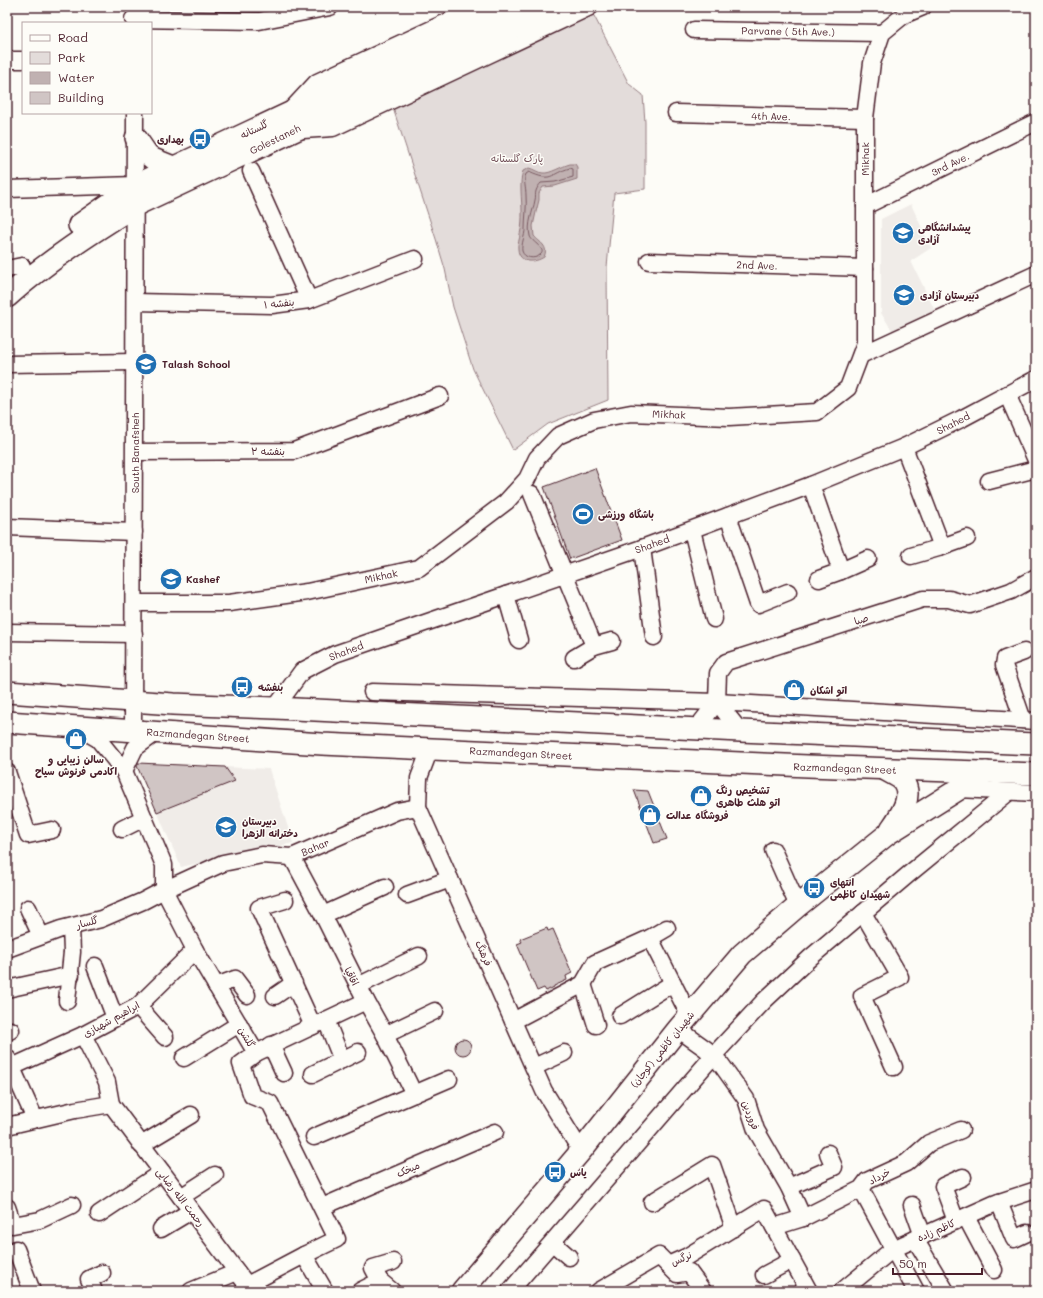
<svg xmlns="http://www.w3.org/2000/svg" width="1043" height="1298" font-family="Mali,'Playpen Sans Arabic',sans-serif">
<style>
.built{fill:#f0ece8}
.green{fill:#e3dcda;stroke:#967e82}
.water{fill:#c0b1b1;stroke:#91777b}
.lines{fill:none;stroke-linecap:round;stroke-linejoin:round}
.shore{stroke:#795961;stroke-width:1}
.building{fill:#d0c5c4;stroke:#4a1f2b}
.minor-casing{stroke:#4a1f2b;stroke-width:19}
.major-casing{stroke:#4a1f2b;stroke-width:24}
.minor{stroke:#fdfcf7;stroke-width:16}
.major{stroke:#fdfcf7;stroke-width:21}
.labels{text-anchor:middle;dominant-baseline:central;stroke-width:3;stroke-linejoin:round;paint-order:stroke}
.street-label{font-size:10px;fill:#4a1f2b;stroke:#fdfcf7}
.poi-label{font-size:10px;font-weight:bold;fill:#4a1f2b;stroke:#fdfcf7;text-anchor:start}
.park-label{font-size:10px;fill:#704e57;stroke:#fdfcf7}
</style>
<rect width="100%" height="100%" fill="#fdfcf7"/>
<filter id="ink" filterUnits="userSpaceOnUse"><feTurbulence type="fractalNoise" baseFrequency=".025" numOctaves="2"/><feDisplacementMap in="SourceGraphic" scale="8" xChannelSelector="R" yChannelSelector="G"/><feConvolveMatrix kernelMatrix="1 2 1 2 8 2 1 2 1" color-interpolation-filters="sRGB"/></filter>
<g filter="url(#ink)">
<!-- built -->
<g class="built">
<path d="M911,204L931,248L911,261L936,313L893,332L881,313V219Z"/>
<path d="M136,763L269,769L293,843L181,867Z"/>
</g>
<!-- green -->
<path class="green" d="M591,10L629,84L643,95L645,122V189L614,193L607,267L608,400L548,424L513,450L473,369L453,307L445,269L436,239L392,105Z"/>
<!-- water -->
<path class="water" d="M570,164H575L577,167V179L555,186L543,187L539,193V200L536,212L533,226L534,236C540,243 549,246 544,257C535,263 519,264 518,249C517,244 520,239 520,234C522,227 522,219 522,212C522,200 519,182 523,171L529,168C534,169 538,173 543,173C550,174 562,166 570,164Z"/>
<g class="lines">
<!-- shore -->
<path class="shore" d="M570,168L573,169V177L555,182L541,183C539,185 537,188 536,191C535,194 536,197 535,200C533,212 527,224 530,236C531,242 548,249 540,255C534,260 524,258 522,251C521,244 525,236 525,229C525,218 527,206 526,195C526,188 523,181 526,174L529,172C553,183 549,174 570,168Z"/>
</g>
<!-- building -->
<g class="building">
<path d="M595,468L622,540L570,559L544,487Z"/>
<path d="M138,763L225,767L235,781L157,812L137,766Z"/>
<path d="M634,790L648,791L667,839L654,843Z"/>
<path d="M547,928L548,931L553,929L572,973L566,976L567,980L554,986V987L546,991L544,988L537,991L517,944L522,942L520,939Z"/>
<circle cx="463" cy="1047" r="8"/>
</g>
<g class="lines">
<!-- minor casing -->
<g class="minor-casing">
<g id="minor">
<path d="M133,19L259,21L330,7"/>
<path d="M694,30L882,33"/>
<path d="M7,60H23"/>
<path d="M291,110L317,82L479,7"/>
<path d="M676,113L865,118"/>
<path d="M303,130L333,128L590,7"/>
<path d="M251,171L309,300"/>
<path d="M7,189L136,185"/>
<path d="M865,206L1036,122"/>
<path d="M649,261L865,268"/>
<path d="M7,269L22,266"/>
<path d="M135,302L272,305L309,300L415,259"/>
<path d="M861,355L1036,274"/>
<path d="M7,364L135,362"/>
<path d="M1007,394L1036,460"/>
<path d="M904,447L942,547"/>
<path d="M135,452L294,451L440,396"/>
<path d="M989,481L1036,469"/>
<path d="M811,485L841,571"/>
<path d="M532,494L594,646"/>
<path d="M728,516L758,604L788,592"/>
<path d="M7,527L134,532"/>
<path d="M692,530L714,619"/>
<path d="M642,548L654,637"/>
<path d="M911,556L942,547L967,538"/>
<path d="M819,579L841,571L868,559"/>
<path d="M506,595L519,640"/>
<path d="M134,603H229L307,592L419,568L506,502L527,479L537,458L558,436L594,420L631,413L729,417L817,412L848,388L865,343V118L872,63L882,33L904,15L923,7"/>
<path d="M7,632L134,634"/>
<path d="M574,658L594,646L612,641"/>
<path d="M372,692L717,702L1036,721"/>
<path d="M717,702L740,731"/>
<path d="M275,708L302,671L335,654L642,548L811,485L904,447L961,419L1036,379"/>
<path d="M1023,720L1004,665L1005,659L1024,652"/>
<path d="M79,728L98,739L124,771L164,865V890L195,950L256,1053L241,1064L252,1096L270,1103L337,1239L304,1255L325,1291"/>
<path d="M696,729L717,702L718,673L726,662L923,599H949L970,605L1011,591L1036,577"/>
<path d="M133,731L135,113"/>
<path d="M430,749L419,778L418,807L544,1091L581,1151"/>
<path d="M124,771L135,748L157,732"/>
<path d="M7,772L28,835L52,830"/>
<path d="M959,789L1036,793"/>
<path d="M122,829L144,818"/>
<path d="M773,850L798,906"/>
<path d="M292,857L323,915L366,1001L385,1035L414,1094"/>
<path d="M407,895L450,879"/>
<path d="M285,900L259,908L313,1026"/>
<path d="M28,908L41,936"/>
<path d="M863,913L900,977L862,996L894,1067"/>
<path d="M323,915L385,887"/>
<path d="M650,938L667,928"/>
<path d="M7,949L61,929L101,919L143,901L164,890L223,863L262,855L292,857L397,811L418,807"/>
<path d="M95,966L115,1018"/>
<path d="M583,984L596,1025"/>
<path d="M216,986L235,979L247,995"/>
<path d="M358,986L419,956"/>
<path d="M7,989L71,975"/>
<path d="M275,996L294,983"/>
<path d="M67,1001L72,952L71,927"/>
<path d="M138,1006L165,1037"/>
<path d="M620,1016L673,983"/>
<path d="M326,1020L342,1060"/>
<path d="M513,1021L583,984L595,963L650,938L689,1015"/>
<path d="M678,1029L706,1049L721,1064L746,1099L756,1130L789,1187L803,1218"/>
<path d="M7,1032L11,1030"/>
<path d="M83,1035L107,1082L111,1104L247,1285L249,1291"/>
<path d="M385,1035L435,1011"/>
<path d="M271,1045L284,1073"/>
<path d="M256,1053L366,1001"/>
<path d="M184,1058L239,1024"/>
<path d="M8,1059L35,1119"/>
<path d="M12,1067L83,1035L138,1006L195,950"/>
<path d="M534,1067L564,1053"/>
<path d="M313,1074L358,1052"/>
<path d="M7,1126L75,1110L111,1104"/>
<path d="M314,1137L449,1079"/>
<path d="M141,1145L191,1115"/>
<path d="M789,1187L834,1167L828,1153"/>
<path d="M861,1189L916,1291"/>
<path d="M181,1197L215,1175"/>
<path d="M652,1202L712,1165L734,1228"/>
<path d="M999,1202L1014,1239L1027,1233"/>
<path d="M912,1205L923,1236"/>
<path d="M7,1207L13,1225L40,1220L72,1205"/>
<path d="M322,1207L495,1132"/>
<path d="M99,1214L162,1172"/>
<path d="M966,1217L994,1270"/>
<path d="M956,1221L943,1186L963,1177"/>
<path d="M774,1227L803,1218L861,1189L867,1181L906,1163L929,1143L961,1130"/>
<path d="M161,1229L191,1211"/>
<path d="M915,1239L946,1291"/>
<path d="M553,1243L569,1257"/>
<path d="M16,1249L32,1291"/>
<path d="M668,1265L677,1274L689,1272L703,1291"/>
<path d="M764,1275L792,1260"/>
<path d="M247,1285L304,1255"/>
<path d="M94,1291L89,1279L102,1273"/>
<path d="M191,1291L237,1272"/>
<path d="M360,1291L380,1281"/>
<path d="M392,1291L380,1281L373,1268L393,1262"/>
<path d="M510,1291L713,1056L764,1001L811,957L909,874L1009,792"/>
<path d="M599,1291L659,1256L668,1265L686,1257L764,1209L809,1291"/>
<path d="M842,1291L893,1249L996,1203L1036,1190"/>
</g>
</g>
<!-- major casing -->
<g class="major-casing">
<g id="major">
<path d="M136,138L147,154L153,159L173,167"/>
<path d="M79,225L136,185L516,7"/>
<path d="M7,297C46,262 91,233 136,205L558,7"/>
<path d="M7,692L173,704L275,708L740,731L1036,744"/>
<path d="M7,722L322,744L808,766L1036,774"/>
<path d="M884,769C890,773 899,776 903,781C914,797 900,816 891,829"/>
<path d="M462,1291L581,1151L678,1029L742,954L798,906L889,833L986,772"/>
</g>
</g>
<!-- minor -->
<use href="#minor" class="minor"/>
<!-- major -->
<use href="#major" class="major"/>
</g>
</g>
<!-- icons -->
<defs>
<g id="bus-disc" transform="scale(1.15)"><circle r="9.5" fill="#1f6fb2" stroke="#fdfcf7"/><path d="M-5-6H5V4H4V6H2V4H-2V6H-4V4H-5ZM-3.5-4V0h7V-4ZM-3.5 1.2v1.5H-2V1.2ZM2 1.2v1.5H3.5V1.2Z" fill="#fff"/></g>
<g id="school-disc" transform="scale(1.15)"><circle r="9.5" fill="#1f6fb2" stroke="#fdfcf7"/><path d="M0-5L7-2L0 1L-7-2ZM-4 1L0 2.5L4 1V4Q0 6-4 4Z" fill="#fff"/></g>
<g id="stadium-disc" transform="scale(1.15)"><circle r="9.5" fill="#1f6fb2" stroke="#fdfcf7"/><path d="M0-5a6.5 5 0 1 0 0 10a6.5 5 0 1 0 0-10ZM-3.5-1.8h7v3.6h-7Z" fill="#fff"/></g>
<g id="shop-disc" transform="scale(1.15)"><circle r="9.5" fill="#1f6fb2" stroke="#fdfcf7"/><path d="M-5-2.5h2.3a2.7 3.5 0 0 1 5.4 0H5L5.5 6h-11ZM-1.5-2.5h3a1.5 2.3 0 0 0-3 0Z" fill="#fff"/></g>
</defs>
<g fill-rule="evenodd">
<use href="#bus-disc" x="200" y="139"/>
<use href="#school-disc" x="903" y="233"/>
<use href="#school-disc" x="904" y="295"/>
<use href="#school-disc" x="146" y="364"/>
<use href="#stadium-disc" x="583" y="514"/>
<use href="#school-disc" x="171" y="579"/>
<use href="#bus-disc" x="242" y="687"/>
<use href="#shop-disc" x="794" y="690"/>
<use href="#shop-disc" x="76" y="739"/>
<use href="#shop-disc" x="701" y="796"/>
<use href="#shop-disc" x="650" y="815"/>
<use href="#school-disc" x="226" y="827"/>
<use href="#bus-disc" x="814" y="888"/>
<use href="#bus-disc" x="555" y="1172"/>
</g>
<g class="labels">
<!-- street labels -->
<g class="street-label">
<text transform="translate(788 31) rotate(1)">Parvane ( 5th Ave.)</text>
<text transform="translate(771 116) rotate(1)">4th Ave.</text>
<text transform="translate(254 129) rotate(-25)">گلستانه</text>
<text transform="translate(275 139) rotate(-26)">Golestaneh</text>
<text transform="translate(865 159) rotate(-90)">Mikhak</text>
<text transform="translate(950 164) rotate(-26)">3rd Ave.</text>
<text transform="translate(757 265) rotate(2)">2nd Ave.</text>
<text transform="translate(279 303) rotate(-6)">بنفشه ۱</text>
<text transform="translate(669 414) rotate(2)">Mikhak</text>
<text transform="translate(953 423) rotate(-27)">Shahed</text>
<text x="268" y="451">بنفشه ۲</text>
<text transform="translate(135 453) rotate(-90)">South Banafsheh</text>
<text transform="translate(652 544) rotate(-20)">Shahed</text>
<text transform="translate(381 576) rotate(-12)">Mikhak</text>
<text transform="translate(861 619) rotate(-18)">صبا</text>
<text transform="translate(346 651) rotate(-21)">Shahed</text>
<text transform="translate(198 735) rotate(4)">Razmandegan Street</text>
<text transform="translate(521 753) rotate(3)">Razmandegan Street</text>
<text transform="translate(845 768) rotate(2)">Razmandegan Street</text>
<text transform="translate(315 847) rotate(-23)">Bahar</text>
<text transform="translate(87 922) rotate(-15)">گلسار</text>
<text transform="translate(484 953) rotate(66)">فرهنگ</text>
<text transform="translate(352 976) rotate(63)">اقاقیا</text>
<text transform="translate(111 1019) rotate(-29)">ابراهیم شهبازی</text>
<text transform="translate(247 1037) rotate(59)">گلشن</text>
<text transform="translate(662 1049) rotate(-51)">شهیدان کاظمی (کوجان)</text>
<text transform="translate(751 1115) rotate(69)">فروردین</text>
<text transform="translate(408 1169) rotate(-24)">میخک</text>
<text transform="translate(879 1176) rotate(-28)">خرداد</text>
<text transform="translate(181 1197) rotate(52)">رحمت الله رضایی</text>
<text transform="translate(936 1230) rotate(-24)">کاظم زاده</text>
<text transform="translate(681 1258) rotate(-23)">نرگس</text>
</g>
<!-- poi labels -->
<g class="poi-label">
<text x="184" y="139" text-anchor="end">بهداری</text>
<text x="918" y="227">پیشدانشگاهی<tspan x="918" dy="12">آزادی</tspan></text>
<text x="920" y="295">دبیرستان آزادی</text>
<text x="162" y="364">Talash School</text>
<text x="598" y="514">باشگاه ورزشی</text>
<text x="186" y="579">Kashef</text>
<text x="258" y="687">بنفشه</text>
<text x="810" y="690">اتو اشکان</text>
<text x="76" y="759" text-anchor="middle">سالن زیبایی و<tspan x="76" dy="12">اکادمی فرنوش سیاح</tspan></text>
<text x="716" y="790">تشخیص رنگ<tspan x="716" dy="12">اتو هلث طاهری</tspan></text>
<text x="666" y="815">فروشگاه عدالت</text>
<text x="242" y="821">دبيرستان<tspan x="242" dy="12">دخترانه الزهرا</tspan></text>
<text x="830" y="882">انتهای<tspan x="830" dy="12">شهیدان کاظمی</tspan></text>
<text x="570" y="1172">یاس</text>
</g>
<!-- park labels -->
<g class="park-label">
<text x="517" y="158">پارک گلستانه</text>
</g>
</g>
<!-- margin -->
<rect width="1043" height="1298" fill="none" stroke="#fdfcf7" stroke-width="24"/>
<rect x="12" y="12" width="1019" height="1274" fill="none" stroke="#4a1f2b" stroke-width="1.5" filter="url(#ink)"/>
<!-- legend -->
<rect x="22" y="22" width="130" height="92" fill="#fdfcf7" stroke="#b5a4a5"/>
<rect x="30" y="35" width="20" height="6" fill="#fdfcf7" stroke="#b5a4a5"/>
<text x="58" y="42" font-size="12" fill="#4a1f2b">Road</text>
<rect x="30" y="52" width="20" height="12" fill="#e3dcda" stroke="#b5a4a5"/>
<text x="58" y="62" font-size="12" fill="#4a1f2b">Park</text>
<rect x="30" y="72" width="20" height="12" fill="#c0b1b1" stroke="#b5a4a5"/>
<text x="58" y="82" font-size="12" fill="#4a1f2b">Water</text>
<rect x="30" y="92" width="20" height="12" fill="#d0c5c4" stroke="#b5a4a5"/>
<text x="58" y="102" font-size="12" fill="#4a1f2b">Building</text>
<!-- scale -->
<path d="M893 1268v6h89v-6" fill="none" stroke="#4a1f2b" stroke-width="2"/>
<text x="899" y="1268" font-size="12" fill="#4a1f2b" stroke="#fdfcf7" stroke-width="3" paint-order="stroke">50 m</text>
</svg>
